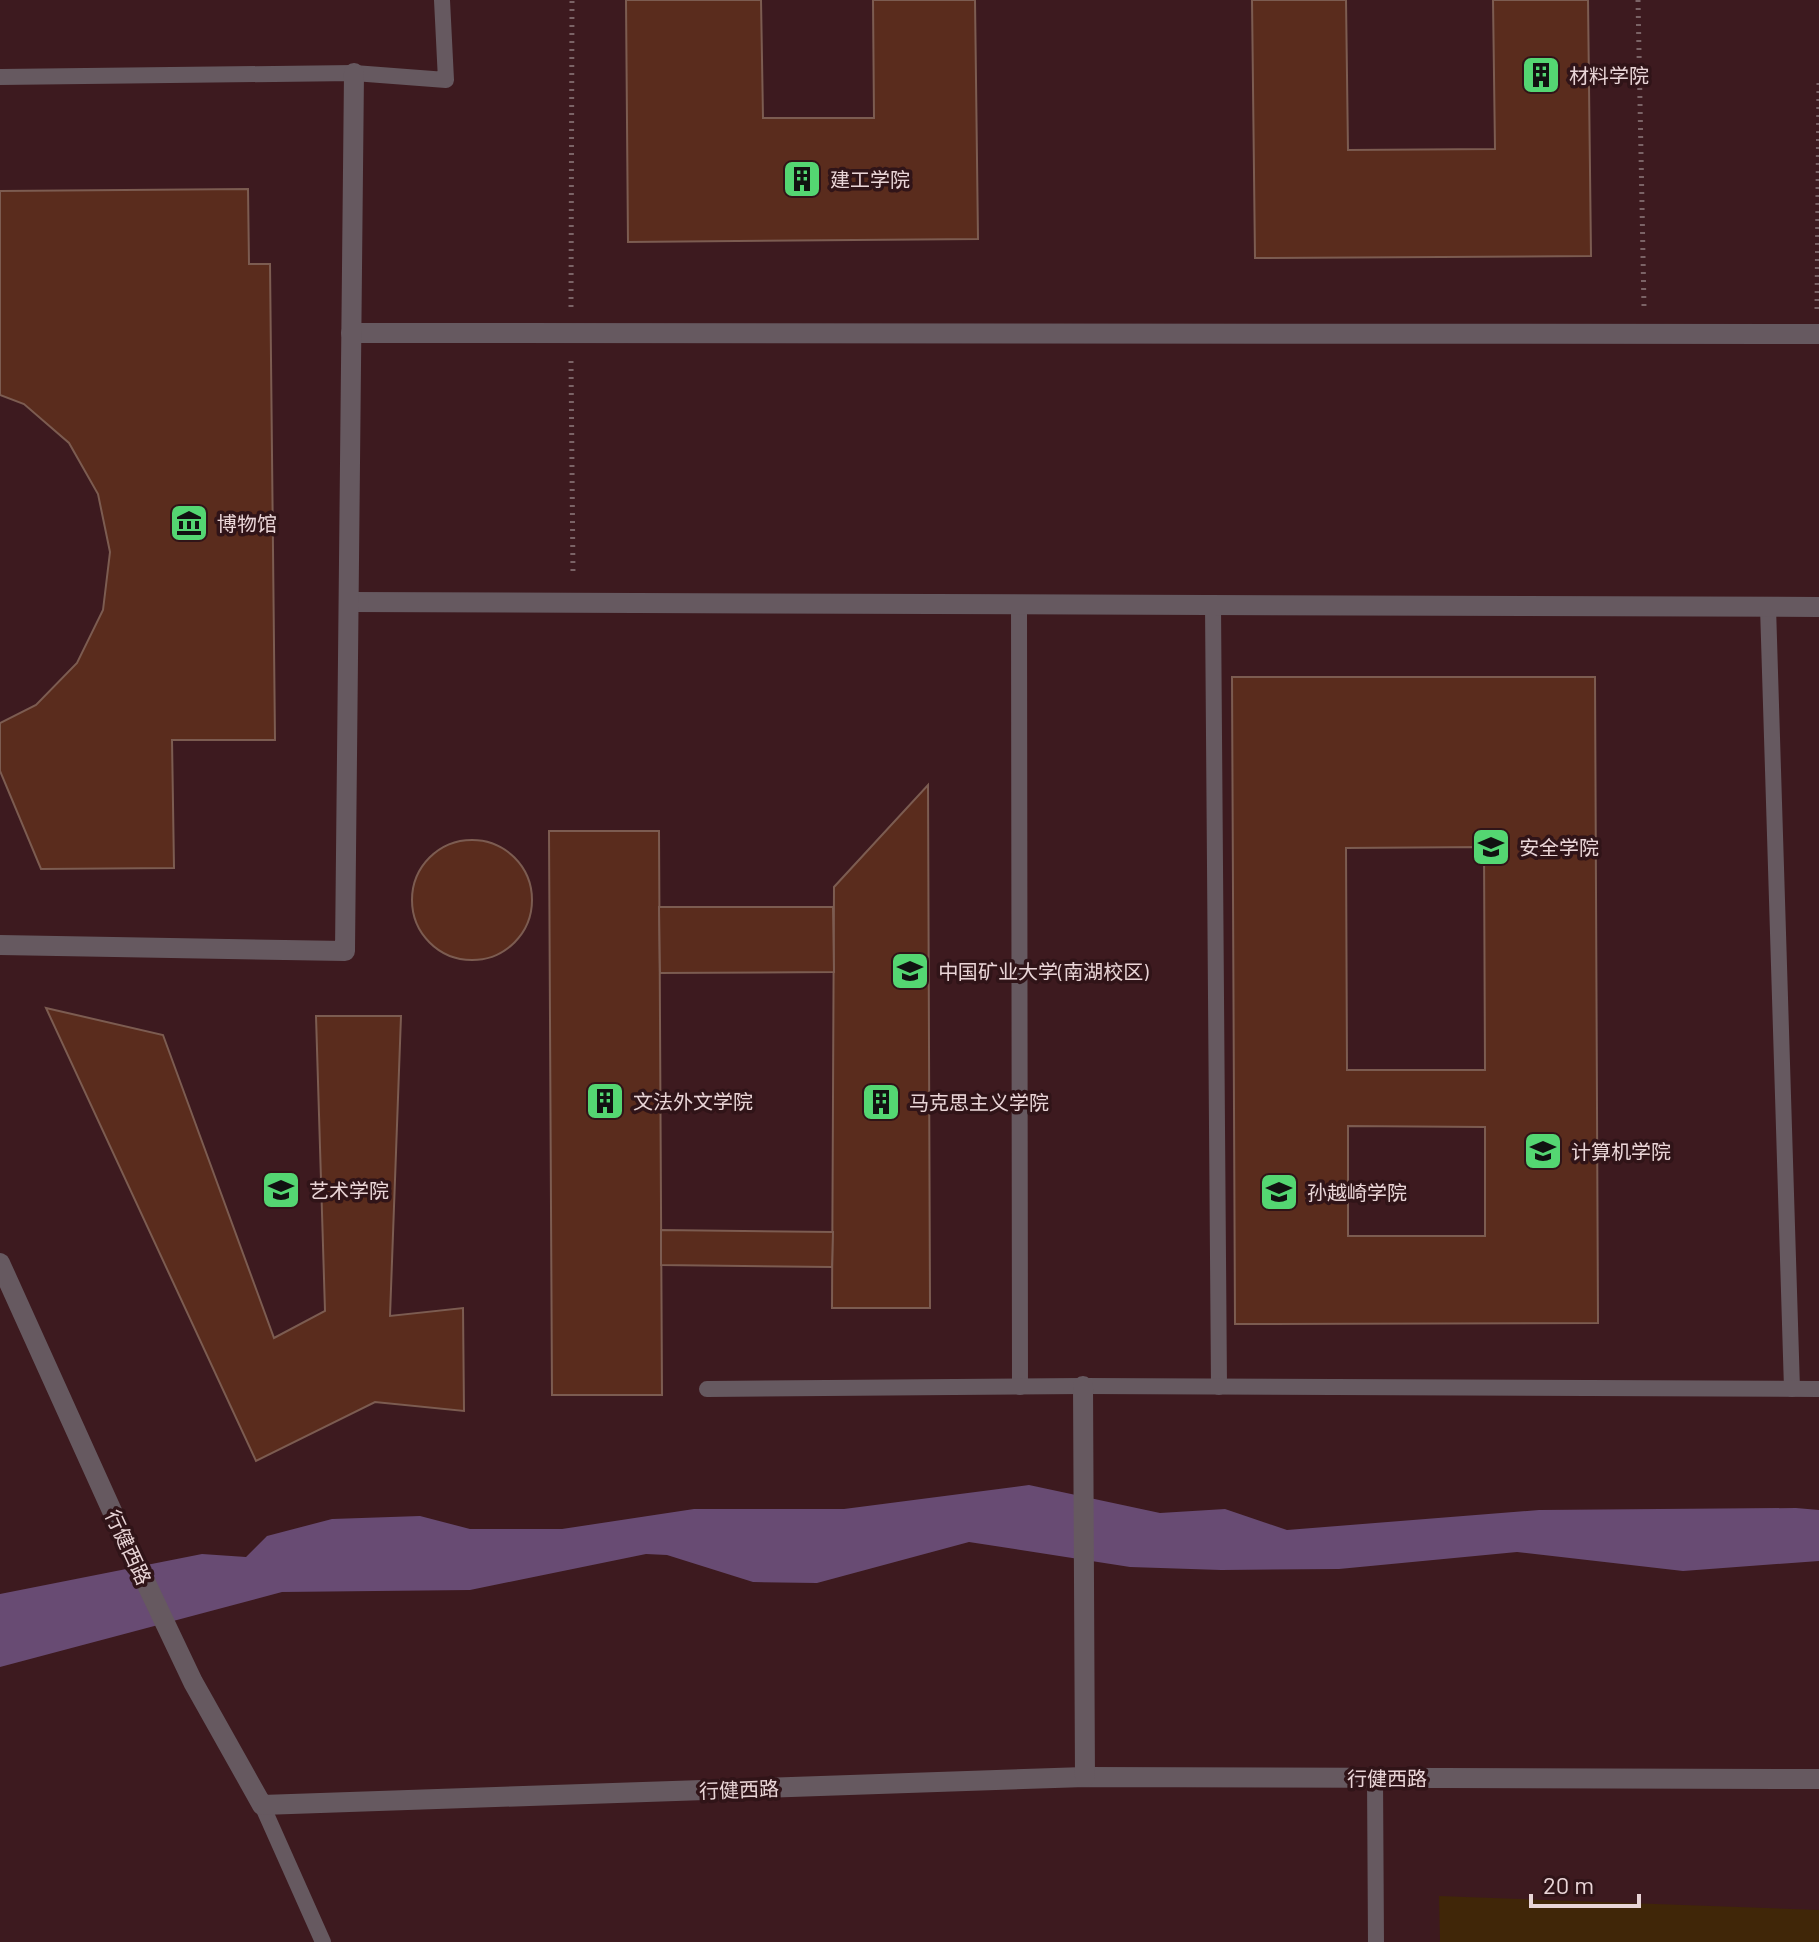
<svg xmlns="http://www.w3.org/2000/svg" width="1819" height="1942" font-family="Barlow,'Noto Sans SC',sans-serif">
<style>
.built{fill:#3d1a1f}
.green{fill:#402608}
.water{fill:#684b73}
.building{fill:#5a2c1d;stroke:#7c5c51;stroke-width:2;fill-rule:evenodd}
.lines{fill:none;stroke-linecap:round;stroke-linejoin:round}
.path{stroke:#7b6366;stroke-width:5;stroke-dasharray:2 6;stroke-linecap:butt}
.lane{stroke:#665960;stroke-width:16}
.street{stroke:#665960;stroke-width:20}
.labels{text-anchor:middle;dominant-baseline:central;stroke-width:7;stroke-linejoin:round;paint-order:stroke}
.poi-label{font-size:20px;fill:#e9d5d7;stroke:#301418;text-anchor:start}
.street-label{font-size:20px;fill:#e9d5d7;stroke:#301418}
</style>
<rect width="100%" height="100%" fill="#301418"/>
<!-- built -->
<rect class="built" x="0" y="0" width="1819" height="1942"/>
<!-- green -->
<path class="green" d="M1439,1896L1819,1910V1942H1440Z"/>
<!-- water -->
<path class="water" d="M1029,1485L1160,1513L1225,1509L1287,1530L1539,1510L1796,1508L1819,1510V1561L1683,1571L1517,1552L1339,1569L1221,1570L1130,1567L969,1542L817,1583L753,1582L667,1555L646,1554L470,1590L282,1592L0,1667V1594L202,1554L246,1557L267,1536L332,1519L420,1516L470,1529H562L694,1509H844Z"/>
<!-- building -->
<g class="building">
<path d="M626,0H761L763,118H874L873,0H975L978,239L628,242Z"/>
<path d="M1252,0H1346L1348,150L1495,149L1493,0H1588L1591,256L1255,258Z"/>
<path d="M248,189L249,264H270L275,740H172L174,868L41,869L0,771V723L36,705L77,663L103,610L110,552L98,494L69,443L24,404L0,395V191Z"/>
<path d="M1232,677H1595L1598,1323L1235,1324ZM1484,847L1485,1070H1347L1346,848ZM1348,1126L1485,1127V1236H1348Z"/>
<path d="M928,785L930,1308H832L834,887Z"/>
<path d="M549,831H659L662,1395H552Z"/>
<circle cx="472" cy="900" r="60"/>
<path d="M659,907H833L834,972L660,973Z"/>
<path d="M46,1008L163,1035L274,1338L325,1311L316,1016H401L390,1316L463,1308L464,1411L375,1402L256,1461Z"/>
<path d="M661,1230L833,1232L832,1267L661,1265Z"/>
</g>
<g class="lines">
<!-- path -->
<g class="path">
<path d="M1638,0L1644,307"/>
<path d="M571,307L572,0"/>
<path d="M1817,309L1819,81"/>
<path d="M571,361L573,575"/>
</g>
<!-- lane -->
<g class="lane">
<path d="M0,77L354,73L446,80L442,0"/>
<path d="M1019,605L1020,1387"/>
<path d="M1213,605L1219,1387"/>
<path d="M1768,607L1792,1389"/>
<path d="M707,1389L1083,1386L1819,1389"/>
<path d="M1375,1778L1376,1942"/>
<path d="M262,1805L323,1942"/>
</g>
<!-- street -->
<g class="street">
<path d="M351,333L1819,334"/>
<path d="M349,602L1819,607"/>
<path d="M0,945L345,951L354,73"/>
<path d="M0,1263L117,1522L193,1682L262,1805L1085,1777L1819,1779"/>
<path d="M1083,1386L1085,1777"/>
</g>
</g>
<!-- icons -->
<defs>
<g id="building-square" transform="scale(2)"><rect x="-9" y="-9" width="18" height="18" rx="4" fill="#54d672" stroke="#301418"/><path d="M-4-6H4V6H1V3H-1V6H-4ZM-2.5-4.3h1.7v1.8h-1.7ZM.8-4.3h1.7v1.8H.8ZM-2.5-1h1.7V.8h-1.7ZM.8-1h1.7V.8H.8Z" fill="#111"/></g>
<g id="museum-square" transform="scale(2)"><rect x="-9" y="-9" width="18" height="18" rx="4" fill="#54d672" stroke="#301418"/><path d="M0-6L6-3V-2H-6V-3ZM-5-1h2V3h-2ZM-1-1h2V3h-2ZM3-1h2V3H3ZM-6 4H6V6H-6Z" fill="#111"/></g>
<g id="university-square" transform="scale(2)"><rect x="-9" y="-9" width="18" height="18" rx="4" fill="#54d672" stroke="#301418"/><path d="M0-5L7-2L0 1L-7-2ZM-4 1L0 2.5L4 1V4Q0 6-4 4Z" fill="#111"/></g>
</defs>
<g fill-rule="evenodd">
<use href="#building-square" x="1541" y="75"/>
<use href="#building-square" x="802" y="179"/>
<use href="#museum-square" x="189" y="523"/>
<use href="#university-square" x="1491" y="847"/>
<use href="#university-square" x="910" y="971"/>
<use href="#building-square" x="605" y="1101"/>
<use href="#building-square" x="881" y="1102"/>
<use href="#university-square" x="1543" y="1151"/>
<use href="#university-square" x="281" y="1190"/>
<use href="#university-square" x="1279" y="1192"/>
</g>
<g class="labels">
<!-- poi labels -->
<g class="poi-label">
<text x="1569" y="75">材料学院</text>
<text x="830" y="179">建工学院</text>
<text x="217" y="523">博物馆</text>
<text x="1519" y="847">安全学院</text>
<text x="938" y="971">中国矿业大学(南湖校区)</text>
<text x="633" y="1101">文法外文学院</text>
<text x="909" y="1102">马克思主义学院</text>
<text x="1571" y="1151">计算机学院</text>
<text x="309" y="1190">艺术学院</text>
<text x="1307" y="1192">孙越崎学院</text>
</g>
<!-- street labels -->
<g class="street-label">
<text transform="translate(129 1547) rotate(65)">行健西路</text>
<text x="1387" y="1778">行健西路</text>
<text transform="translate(739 1789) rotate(-2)">行健西路</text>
</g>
</g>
<!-- scale -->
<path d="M1531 1894v12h108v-12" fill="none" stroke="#e9d5d7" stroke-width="4"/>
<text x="1543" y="1894" font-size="24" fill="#e9d5d7" stroke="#301418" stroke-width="6" paint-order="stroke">20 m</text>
</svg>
